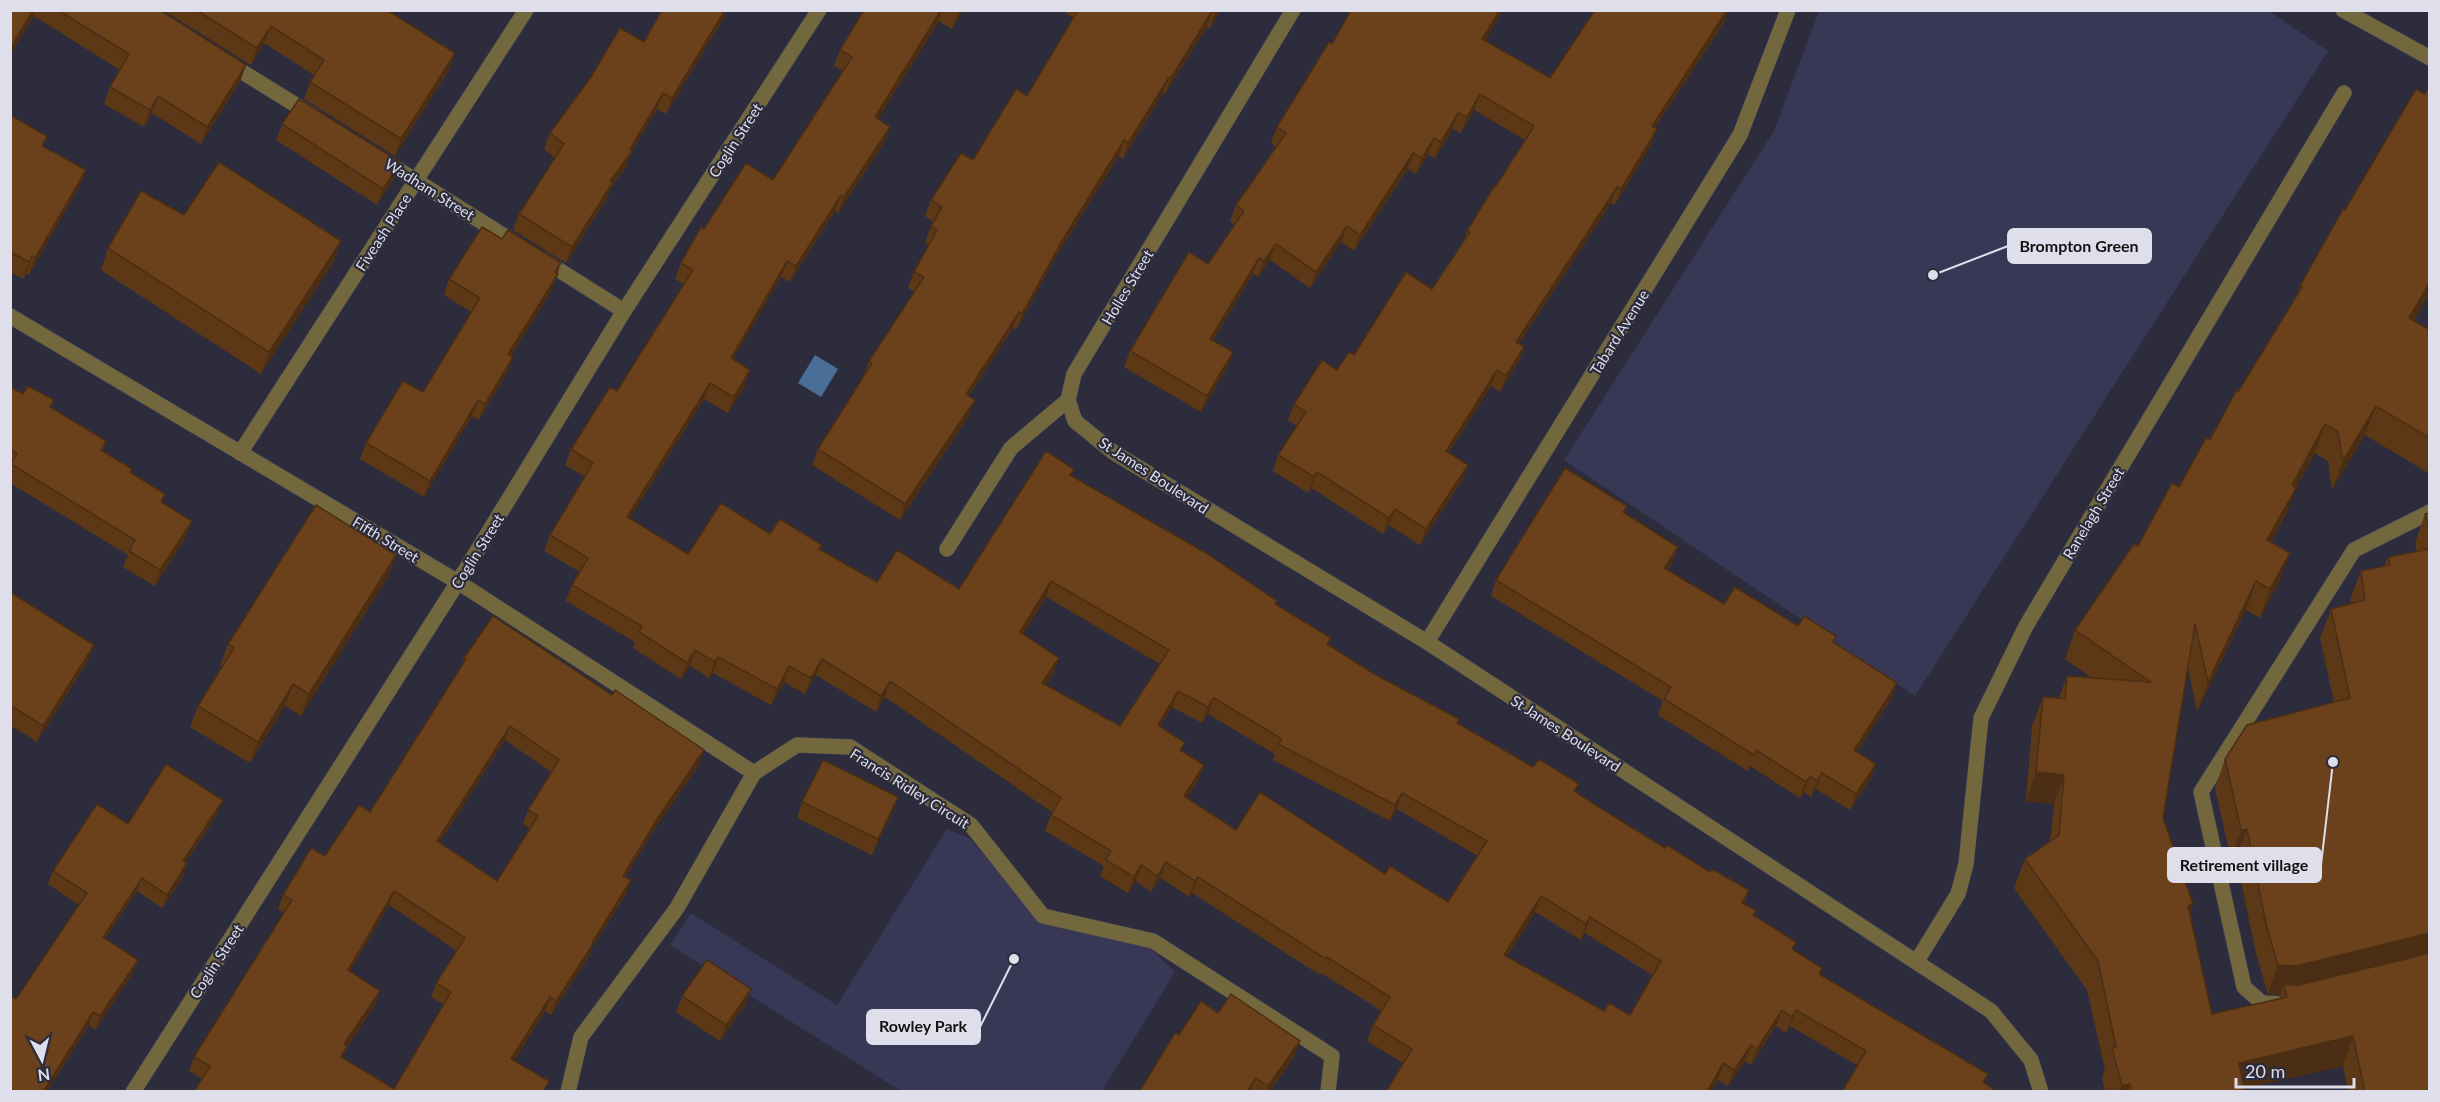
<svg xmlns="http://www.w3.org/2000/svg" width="2440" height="1102" font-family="Lato,sans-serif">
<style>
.green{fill:#383756}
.water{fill:#4b6e99}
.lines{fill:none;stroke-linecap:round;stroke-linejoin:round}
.service-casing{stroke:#494959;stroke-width:16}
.minor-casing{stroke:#494959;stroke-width:16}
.tertiary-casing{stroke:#494959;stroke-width:16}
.service{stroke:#73683d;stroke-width:15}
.minor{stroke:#73683d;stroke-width:15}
.tertiary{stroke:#73683d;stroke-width:15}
.wall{fill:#5c3817;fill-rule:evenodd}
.shaded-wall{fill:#4b2e13}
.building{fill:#6b411b;stroke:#4b2e13;stroke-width:1.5;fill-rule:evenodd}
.labels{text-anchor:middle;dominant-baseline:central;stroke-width:4.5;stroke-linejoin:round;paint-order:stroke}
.street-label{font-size:15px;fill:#dfdfeb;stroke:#2c2c3d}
.leader{fill:none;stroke:#dfdfeb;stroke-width:2}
.callout-dot{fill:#dfdfeb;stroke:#2c2c3d;stroke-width:2}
.callout{fill:#dfdfeb;stroke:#dfdfeb;stroke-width:2}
.callout-label{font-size:16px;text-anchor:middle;font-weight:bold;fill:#111}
</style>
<rect width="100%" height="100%" fill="#2c2c3d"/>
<!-- green -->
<g class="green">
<path d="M1819,11H2269L2328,51L1915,696L1564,460L1774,131Z"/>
<path d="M947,829L969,838L1042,921L1147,945L1175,972L1102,1091H901L670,945L691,913L837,1005Z"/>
</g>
<!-- water -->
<path class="water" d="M815,355L838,369L821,397L798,383Z"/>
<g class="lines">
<!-- service casing -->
<g class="service-casing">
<g id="service">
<path d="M228,63L312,115"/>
<path d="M380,158L520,246"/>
<path d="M543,260L624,311"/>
<path d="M240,453L526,10"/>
<path d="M2282,1004L2262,1003L2244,987L2201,792L2354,550L2430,512"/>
</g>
</g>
<!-- minor casing -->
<g class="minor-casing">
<g id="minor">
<path d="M10,316L458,582L754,773"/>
<path d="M1068,400L1075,421L1113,452L1427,642L1991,1011L2031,1060L2041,1092"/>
<path d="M947,549L1011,448L1068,400L1074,374L1293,10"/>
<path d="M1427,642L1740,135L1788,10"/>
<path d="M1917,961L1958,894L1966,864L1981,718L2026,626L2344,93"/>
<path d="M133,1092L458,582L624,311L819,10"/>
<path d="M568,1092L581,1037L677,908L754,773L797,745L850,747L971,825L1043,916L1153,941L1332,1056L1328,1092"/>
</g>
</g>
<!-- tertiary casing -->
<g class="tertiary-casing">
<path id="tertiary" d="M2343,10L2430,58"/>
</g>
<!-- service -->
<use href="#service" class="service"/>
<!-- minor -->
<use href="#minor" class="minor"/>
<!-- tertiary -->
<use href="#tertiary" class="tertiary"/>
</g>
<!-- wall -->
<g class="wall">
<path d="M10,10H160L240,82L201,144L152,113L144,127L104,104L110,87L120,70L34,16Z"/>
<path d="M163,10H387L455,53L449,70L395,156L304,99L310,82L314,75L264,43L251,65Z"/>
<path d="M662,10H727L725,16L666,114L657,109L631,153L626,167L611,188L607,198L566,263L513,230L519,214L555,158L544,149L550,133L644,42Z"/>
<path d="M864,10H963L952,29L939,21L878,119L890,127L884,143L838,213L835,211L790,282L781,277L733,359L745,386L728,413L704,399L630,518L688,554L770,534L820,549L877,582L959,589L1071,476L1277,601L1276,605L1331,638L1328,645L1374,674L1459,719L1457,723L1576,792L1597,806L1665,848L1710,872L1749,890L1744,904L1754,916L1793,950L1822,968L1820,975L1988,1074L1984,1083L1857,1065L1790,1026L1786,1033L1776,1026L1751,1065L1745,1061L1728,1086L1718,1080L1710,1092H1386L1403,1063L1367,1041L1373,1025L1382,1011L1321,973L1320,975L1192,893L1189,897L1161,878L1151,892L1136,881L1128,893L1100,876L1104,866L1045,831L1052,812L885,697L876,712L816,675L805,694L784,682L771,705L713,673L709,678L690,666L681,679L633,648L635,642L566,601L572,585L580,572L544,551L550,535L585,477L565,465L571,449L617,391L684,284L675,279L681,263L704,229L773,180L843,71L834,66L840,50ZM1046,597L1160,664L1120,726L1046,685L1053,674L1059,658L1023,634ZM1172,707L1202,723L1208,714L1275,754L1273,760L1390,821L1397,809L1478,856L1448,902L1385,874L1236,830L1187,798L1198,781L1182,751L1160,727ZM1535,912L1581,940L1585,933L1652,975L1630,1015L1604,1011L1507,957Z"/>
<path d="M1061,10H1221L1210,28L1207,27L1165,94L1163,93L1123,159L1119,156L1057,255L1016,330L1013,328L969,396V416L900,520L812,465L818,449L863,377L869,361L915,292L908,288L914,272L929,245L925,242L931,226L933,222L925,216L931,200L973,160L1027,96L1074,18Z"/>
<path d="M1503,10L1485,41L1550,78L1724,23L1655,128L1651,145L1615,205L1611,203L1519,344L1524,347L1518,363L1500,392L1491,386L1449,453L1468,465L1462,481L1420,545L1389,525L1383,534L1311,488L1308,493L1273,471L1278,455L1297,426L1288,420L1294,404L1337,370L1432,289L1463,243L1467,231L1525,140L1474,110L1461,133L1453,129L1435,158L1428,155L1416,174L1408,169L1354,251L1341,242L1310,288L1270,260L1258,277L1253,274L1213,340L1233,352L1227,368L1201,412L1124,367L1130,351L1208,264L1234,225L1230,221L1236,205L1276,147L1271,143L1277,127L1332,44Z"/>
<path d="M2430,85V292L2414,320L2430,330V474L2365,435L2332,490L2328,461L2315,453L2296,488L2285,517L2271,542L2279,582L2260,618L2246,610L2197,711L2188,668L2163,818L2193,904L2190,915L2212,1014L2279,999L2280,995L2268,994L2256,953L2236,858L2231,859L2215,788L2225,759L2334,702L2320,638L2331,609L2351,604L2350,600L2361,571L2384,566L2388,557L2417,552L2415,543L2425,514L2430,513V1092H2348L2343,1066L2245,1088V1092H2105L2102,1077L2105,1070L2087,990L2014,888L2025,859L2050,841L2054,804L2026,801L2032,726L2043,697L2059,698L2067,676L2092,678L2065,659L2075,630L2138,546L2179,487L2238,392L2296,296L2300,286L2345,210L2425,94Z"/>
<path d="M10,115L43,147L86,170L79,187L29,275L26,273L23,279L10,272Z"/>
<path d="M282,124L394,178L377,205L276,140Z"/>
<path d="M184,215L341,241L333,263L261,374L101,270L108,248Z"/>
<path d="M557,274L552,290L511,356L513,357L507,373L479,420L472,416L424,497L360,459L366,443L423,392L471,312L444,295L449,279Z"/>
<path d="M10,387L51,408L106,441L103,451L130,473L162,503L192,521L186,537L155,586L123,567L128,555L10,483Z"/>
<path d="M1627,506L1624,512L1678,547L1672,563L1668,570L1724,604L1836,636L1833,642L1897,683L1891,699L1857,752L1870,780L1850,810L1816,789L1811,797L1804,792L1800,798L1750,766L1748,771L1658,715L1663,701L1491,596L1496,580Z"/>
<path d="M388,577L301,716L285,706L250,763L190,727L198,706L222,667L220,666L228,644Z"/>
<path d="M10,592L94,645L88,661L37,742L10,725Z"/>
<path d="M464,658L699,765L654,830L625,877L626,895L591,949L588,958L551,1015L545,1011L514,1061L543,1092H194L202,1079L189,1071L194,1057L284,912L278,909L283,895L325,856L370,812L461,667ZM505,740L551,772L528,810L523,824L530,829L497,881L440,842ZM389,905L457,951L436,983L431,997L444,1005L394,1089L343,1058L347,1047L375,1005L380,991L350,971Z"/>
<path d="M802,802L892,813L872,855L797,818Z"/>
<path d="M218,813L186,862L187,863L183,877L162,908L137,891L105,938L133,973L95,1030L89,1025L47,1092H10L16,999L79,905L48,884L53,871L128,824Z"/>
<path d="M751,989L745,1005L720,1041L676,1012L682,996Z"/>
<path d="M1218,1013L1300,1041L1294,1057L1270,1092H1139L1179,1035Z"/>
</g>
<!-- shaded-wall -->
<g class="shaded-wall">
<path d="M33,10H36L34,16L10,56V49Z"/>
<path d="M725,10H727L725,16L666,114L672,98Z"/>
<path d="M941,10H942L939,21L869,134L875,117Z"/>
<path d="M959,10H963L952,29L958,13Z"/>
<path d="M1217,10H1221L1210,28L1215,12Z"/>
<path d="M1500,10H1503L1477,55L1482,39Z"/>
<path d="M1727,10H1728L1724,23L1646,142L1652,126Z"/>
<path d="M1212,11L1207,27L1165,94L1171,78Z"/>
<path d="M271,26L264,43L251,65L257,48Z"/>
<path d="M455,53L449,70L395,156L401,139Z"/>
<path d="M246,65L240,82L201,144L207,127Z"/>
<path d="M1169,77L1163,93L1123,159L1128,143Z"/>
<path d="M663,93L657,109L631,153L626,167L611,188L607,198L566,263L572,247L610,181Z"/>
<path d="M1480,94L1474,110L1461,133L1467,117Z"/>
<path d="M158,96L152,113L144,127L150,110Z"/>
<path d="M1458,113L1453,129L1435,158L1441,142Z"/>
<path d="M890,127L884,143L838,213L844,197Z"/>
<path d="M1657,129L1651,145L1615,205L1621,189Z"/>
<path d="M1434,138L1428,155L1416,174L1422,158Z"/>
<path d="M1124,140L1119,156L1057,255L1016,330L1022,314L1063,239Z"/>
<path d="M1413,153L1408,169L1354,251L1360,235Z"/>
<path d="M400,162L394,178L377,205L383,189Z"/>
<path d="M86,170L79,187L29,275L35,258Z"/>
<path d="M1617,187L1611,203L1510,358L1516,342Z"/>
<path d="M841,195L835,211L790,282L796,266Z"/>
<path d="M1347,226L1341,242L1310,288L1316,272Z"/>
<path d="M341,241L333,263L261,374L269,352Z"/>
<path d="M1276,244L1270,260L1258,277L1264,261Z"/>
<path d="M32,256L26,273L23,279L29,262Z"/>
<path d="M1259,258L1253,274L1204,355L1210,339Z"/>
<path d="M787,261L781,277L725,374L731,358Z"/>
<path d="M561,263L552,290L502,370L508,354Z"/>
<path d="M2430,282V292L2399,347L2409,318Z"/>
<path d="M1019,312L1013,328L960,410L966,394Z"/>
<path d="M1524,347L1518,363L1500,392L1506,376Z"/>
<path d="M1233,352L1227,368L1201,412L1207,396Z"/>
<path d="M513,357L507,373L479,420L485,404Z"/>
<path d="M750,370L745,386L728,413L734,397Z"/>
<path d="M1497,370L1491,386L1440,467L1446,451Z"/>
<path d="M710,383L704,399L621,533L627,517Z"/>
<path d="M478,400L472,416L424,497L430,481Z"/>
<path d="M975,400L969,416L900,520L905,504Z"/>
<path d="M2376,406L2365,435L2332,490L2343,461Z"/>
<path d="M2325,424L2315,453L2296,488L2285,517L2256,569L2267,540L2292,485Z"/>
<path d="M1468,465L1462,481L1420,545L1426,529Z"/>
<path d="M1317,472L1311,488L1308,493L1314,477Z"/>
<path d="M1395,509L1389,525L1383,534L1389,518Z"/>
<path d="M192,521L186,537L155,586L160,570Z"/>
<path d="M1678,547L1672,563L1658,584L1664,568Z"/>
<path d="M2290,553L2279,582L2260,618L2270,589Z"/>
<path d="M396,555L388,577L301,716L309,694Z"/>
<path d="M1051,581L1046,597L1014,648L1020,632Z"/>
<path d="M2256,581L2246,610L2197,711L2208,682Z"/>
<path d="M94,645L88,661L37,742L43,726Z"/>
<path d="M695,650L690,666L681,679L687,663Z"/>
<path d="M718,657L713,673L709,678L715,662Z"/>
<path d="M1059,658L1053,674L1036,699L1042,683Z"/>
<path d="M822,659L816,675L805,694L811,678Z"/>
<path d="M789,666L784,682L771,705L777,689Z"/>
<path d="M890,681L885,697L876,712L881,696Z"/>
<path d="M1897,683L1891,699L1848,766L1854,750Z"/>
<path d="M293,684L285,706L250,763L258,742Z"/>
<path d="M1178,691L1172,707L1152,741L1158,725Z"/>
<path d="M1214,698L1208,714L1202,723L1208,707Z"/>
<path d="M510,726L505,740L432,855L437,841Z"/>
<path d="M704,750L699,765L654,830L618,890L623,876L659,816Z"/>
<path d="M1876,764L1870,780L1850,810L1856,794Z"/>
<path d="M1204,765L1198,781L1179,812L1184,796Z"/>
<path d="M2036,772L2064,775L2054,804L2026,801Z"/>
<path d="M1822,773L1816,789L1811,797L1817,781Z"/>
<path d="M1810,776L1804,792L1800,798L1806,782Z"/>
<path d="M1402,793L1397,809L1390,821L1395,805Z"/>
<path d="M898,797L892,813L872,855L878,839Z"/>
<path d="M223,800L218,813L178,874L183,861Z"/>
<path d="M2247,829L2236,858L2231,859L2241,830Z"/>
<path d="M1166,862L1161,878L1151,892L1157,876Z"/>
<path d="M187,863L183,877L162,908L167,895Z"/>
<path d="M1141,865L1136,881L1128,893L1134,877Z"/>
<path d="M1198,877L1192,893L1189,897L1195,881Z"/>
<path d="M142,878L137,891L98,950L103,937Z"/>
<path d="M631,880L626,895L591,949L588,958L551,1015L556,1001Z"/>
<path d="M394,891L389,905L342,984L348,970Z"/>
<path d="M1541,896L1535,912L1498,972L1504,955Z"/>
<path d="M2193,904L2183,933L2188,906Z"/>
<path d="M1590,917L1585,933L1581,940L1586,924Z"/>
<path d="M2430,933V954L2287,995L2284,985L2280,995L2268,994L2278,965Z"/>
<path d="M138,960L133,973L95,1030L100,1016Z"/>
<path d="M751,989L745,1005L720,1041L726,1025Z"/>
<path d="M380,991L375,1005L347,1046L342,1060L335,1071L344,1044Z"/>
<path d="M550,997L545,1011L506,1073L511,1059Z"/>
<path d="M1782,1010L1776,1026L1751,1065L1757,1049Z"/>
<path d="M1796,1010L1790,1026L1786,1033L1792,1017Z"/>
<path d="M93,1012L89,1025L47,1092H43Z"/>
<path d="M2353,1036L2343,1066L2231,1092L2239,1063Z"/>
<path d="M1300,1041L1294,1057L1270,1092H1266L1268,1086Z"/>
<path d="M1751,1045L1745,1061L1728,1086L1734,1070Z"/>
<path d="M1723,1063L1718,1080L1710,1092H1707Z"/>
<path d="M1256,1078L1250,1092H1247Z"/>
<path d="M2130,1084L2127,1092H2120L2122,1086Z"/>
</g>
<!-- building -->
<g class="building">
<path d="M10,10H33L10,49Z"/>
<path d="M58,10H160L246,65L207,127L158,96L150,110L110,87L129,54Z"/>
<path d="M196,10H387L455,53L401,139L310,82L324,60L271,26L257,48Z"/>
<path d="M662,10H725L672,98L663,93L630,149L632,151L610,181L613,182L572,247L519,214L564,144L550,133L591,77L620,28L644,42Z"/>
<path d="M864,10H941L875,117L890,127L844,197L841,195L796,266L787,261L731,358L750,370L734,397L710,383L627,517L688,554L721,503L770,534L780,519L822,545L819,549L877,582L897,550L959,589L1046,451L1074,469L1070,475L1206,553L1277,601L1275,604L1331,638L1327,644L1374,674L1459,719L1457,723L1533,767L1539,759L1579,784L1574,791L1597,806L1665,848L1667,845L1710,872L1712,869L1749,890L1742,903L1756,910L1753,915L1796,942L1792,949L1822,968L1819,974L1988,1074L1983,1082L1996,1091V1092H1842L1866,1051L1796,1010L1792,1017L1782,1010L1757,1049L1751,1045L1734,1070L1723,1063L1707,1092H1386L1412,1049L1373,1025L1390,997L1327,957L1326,959L1198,877L1195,881L1166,862L1157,876L1141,865L1134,877L1106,860L1111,851L1051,815L1061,798L890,681L881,696L822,659L811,678L789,666L777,689L718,657L715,662L695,650L687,663L639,632L642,626L572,585L588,558L550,535L593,463L571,449L610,387L617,391L693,270L681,263L701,227L704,229L746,163L773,180L852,57L840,50ZM1051,581L1169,650L1120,726L1042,683L1059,658L1020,632ZM1178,691L1208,707L1214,698L1282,739L1278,744L1395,805L1402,793L1487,841L1448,902L1390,866L1385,874L1260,792L1236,830L1184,796L1204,765L1180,750L1185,743L1158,725ZM1541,896L1586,924L1590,917L1661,961L1630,1015L1609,1003L1604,1011L1504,955Z"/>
<path d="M1078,10H1217L1215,12L1212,11L1171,78L1169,77L1128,143L1124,140L1063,239L1022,314L1019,312L966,394L975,400L905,504L818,449L872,363L869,361L924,277L914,272L937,230L931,226L942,207L931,200L961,153L973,160L1016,89L1027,96Z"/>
<path d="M1351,10H1500L1482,39L1550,78L1595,10H1727L1652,126L1657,129L1621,189L1617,187L1516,342L1524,347L1506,376L1497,370L1446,451L1468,465L1426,529L1395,509L1389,518L1317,472L1314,477L1278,455L1306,412L1294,404L1322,360L1337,370L1349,352L1354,355L1406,272L1432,289L1470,232L1467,231L1495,185L1496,186L1534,126L1480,94L1467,117L1458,113L1441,142L1434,138L1422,158L1413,153L1360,235L1347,226L1316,272L1276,244L1264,261L1259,258L1210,339L1233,352L1207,396L1130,351L1189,252L1208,264L1244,211L1236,205L1286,133L1277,127L1329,42L1332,44Z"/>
<path d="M2430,85V282L2409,318L2430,330V438L2376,406L2343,461L2338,432L2325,424L2292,485L2296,488L2267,540L2290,553L2270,589L2256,581L2208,682L2195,624L2163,818L2193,904L2188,906L2212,1014L2287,997L2284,985H2299L2430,953V1092H2365L2353,1036L2239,1063L2245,1092H2132L2130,1084L2122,1086L2112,1048L2116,1047L2098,961L2025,859L2059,835L2064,775L2036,772L2043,697L2065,699L2067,676L2151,682L2075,630L2134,544L2138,546L2172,483L2179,487L2206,438L2210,440L2236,391L2238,392L2302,287L2300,286L2343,209L2345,210L2416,89L2425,94Z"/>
<path d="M299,99L400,162L383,189L282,124Z"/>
<path d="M10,115L47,136L42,146L86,170L35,258L32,256L29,262L10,252Z"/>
<path d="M219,162L341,241L269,352L108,248L141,191L184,215Z"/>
<path d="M482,227L502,239L508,230L561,263L555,272L558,274L508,354L513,357L485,404L478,400L430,481L366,443L403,381L423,392L480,298L449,279Z"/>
<path d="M28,386L54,400L50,407L106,441L101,450L132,469L130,472L165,494L161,502L192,521L160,570L129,551L135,540L11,464L17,453L10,450V387L23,394Z"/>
<path d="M1565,468L1627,506L1623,512L1678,547L1664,568L1724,604L1735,587L1798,626L1804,616L1836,636L1833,642L1897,683L1854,750L1876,764L1856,794L1822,773L1817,781L1810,776L1806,782L1756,750L1754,755L1664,699L1671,687L1496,580Z"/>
<path d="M316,505L396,555L309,694L293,684L258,742L198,706L234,648L228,644Z"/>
<path d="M2430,513V534L2425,514Z"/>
<path d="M2430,549V933L2296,966L2278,965L2266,924L2247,829L2241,830L2225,759L2247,725L2350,698L2331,609L2365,600L2361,571L2390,565L2388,557Z"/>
<path d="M10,592L94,645L43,726L10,705Z"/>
<path d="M493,616L612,695L615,690L704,750L659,816L623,876L631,880L592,943L593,944L556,1001L550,997L511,1059L549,1081L543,1092H194L210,1066L194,1057L292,900L283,895L311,848L325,856L359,805L370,812L466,659L464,658ZM510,726L559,760L528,810L538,816L497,881L437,841ZM394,891L465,938L436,983L451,992L394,1089L341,1057L347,1046L344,1044L380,991L348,970Z"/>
<path d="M823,760L898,797L878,839L802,802Z"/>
<path d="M166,764L223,800L183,861L187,863L167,895L142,878L103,937L138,960L100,1016L93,1012L43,1092H10V996L16,999L87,893L53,871L97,804L128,824Z"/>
<path d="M707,960L751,989L726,1025L682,996Z"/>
<path d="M1231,994L1300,1041L1268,1086L1256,1078L1247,1092H1139L1175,1033L1179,1035L1201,1001L1218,1013Z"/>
</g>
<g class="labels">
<!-- street labels -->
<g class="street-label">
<text transform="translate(735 140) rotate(-57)">Coglin Street</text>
<text transform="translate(430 189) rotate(32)">Wadham Street</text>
<text transform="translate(383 232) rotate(-57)">Fiveash Place</text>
<text transform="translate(1127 287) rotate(-59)">Holles Street</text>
<text transform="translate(1619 332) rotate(-58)">Tabard Avenue</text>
<text transform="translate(1154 475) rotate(33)">St James Boulevard</text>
<text transform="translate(2093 513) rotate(-59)">Ranelagh Street</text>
<text transform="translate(386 539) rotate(31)">Fifth Street</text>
<text transform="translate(477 551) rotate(-58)">Coglin Street</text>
<text transform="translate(1566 733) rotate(33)">St James Boulevard</text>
<text transform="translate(910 788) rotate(32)">Francis Ridley Circuit</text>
<text transform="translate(216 961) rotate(-57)">Coglin Street</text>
</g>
</g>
<!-- callouts -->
<path class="leader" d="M1933 275L2008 246M2333 762L2321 865M1014 959L980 1027"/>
<g class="callout-dot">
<circle cx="1933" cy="275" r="6"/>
<circle cx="2333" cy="762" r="6"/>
<circle cx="1014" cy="959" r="6"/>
</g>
<g class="callout">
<rect x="2008" y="229" width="143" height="34" rx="6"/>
<rect x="2168" y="848" width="153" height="34" rx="6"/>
<rect x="867" y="1010" width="113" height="34" rx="6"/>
</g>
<g class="callout-label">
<text x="2079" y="252">Brompton Green</text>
<text x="2244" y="871">Retirement village</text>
<text x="923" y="1032">Rowley Park</text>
</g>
<!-- border -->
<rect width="2440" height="1102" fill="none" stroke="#dfdfeb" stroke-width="24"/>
<!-- north arrow -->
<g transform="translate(42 1060) rotate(173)" stroke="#2c2c3d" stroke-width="4.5" paint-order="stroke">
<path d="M0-4.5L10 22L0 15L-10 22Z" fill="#dfdfeb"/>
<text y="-9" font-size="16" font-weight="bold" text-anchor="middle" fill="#dfdfeb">N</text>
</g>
<!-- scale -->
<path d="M2236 1078v9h118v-9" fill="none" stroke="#dfdfeb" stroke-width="3"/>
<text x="2245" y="1078" font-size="18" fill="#dfdfeb" stroke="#2c2c3d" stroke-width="4.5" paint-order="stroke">20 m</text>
</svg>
